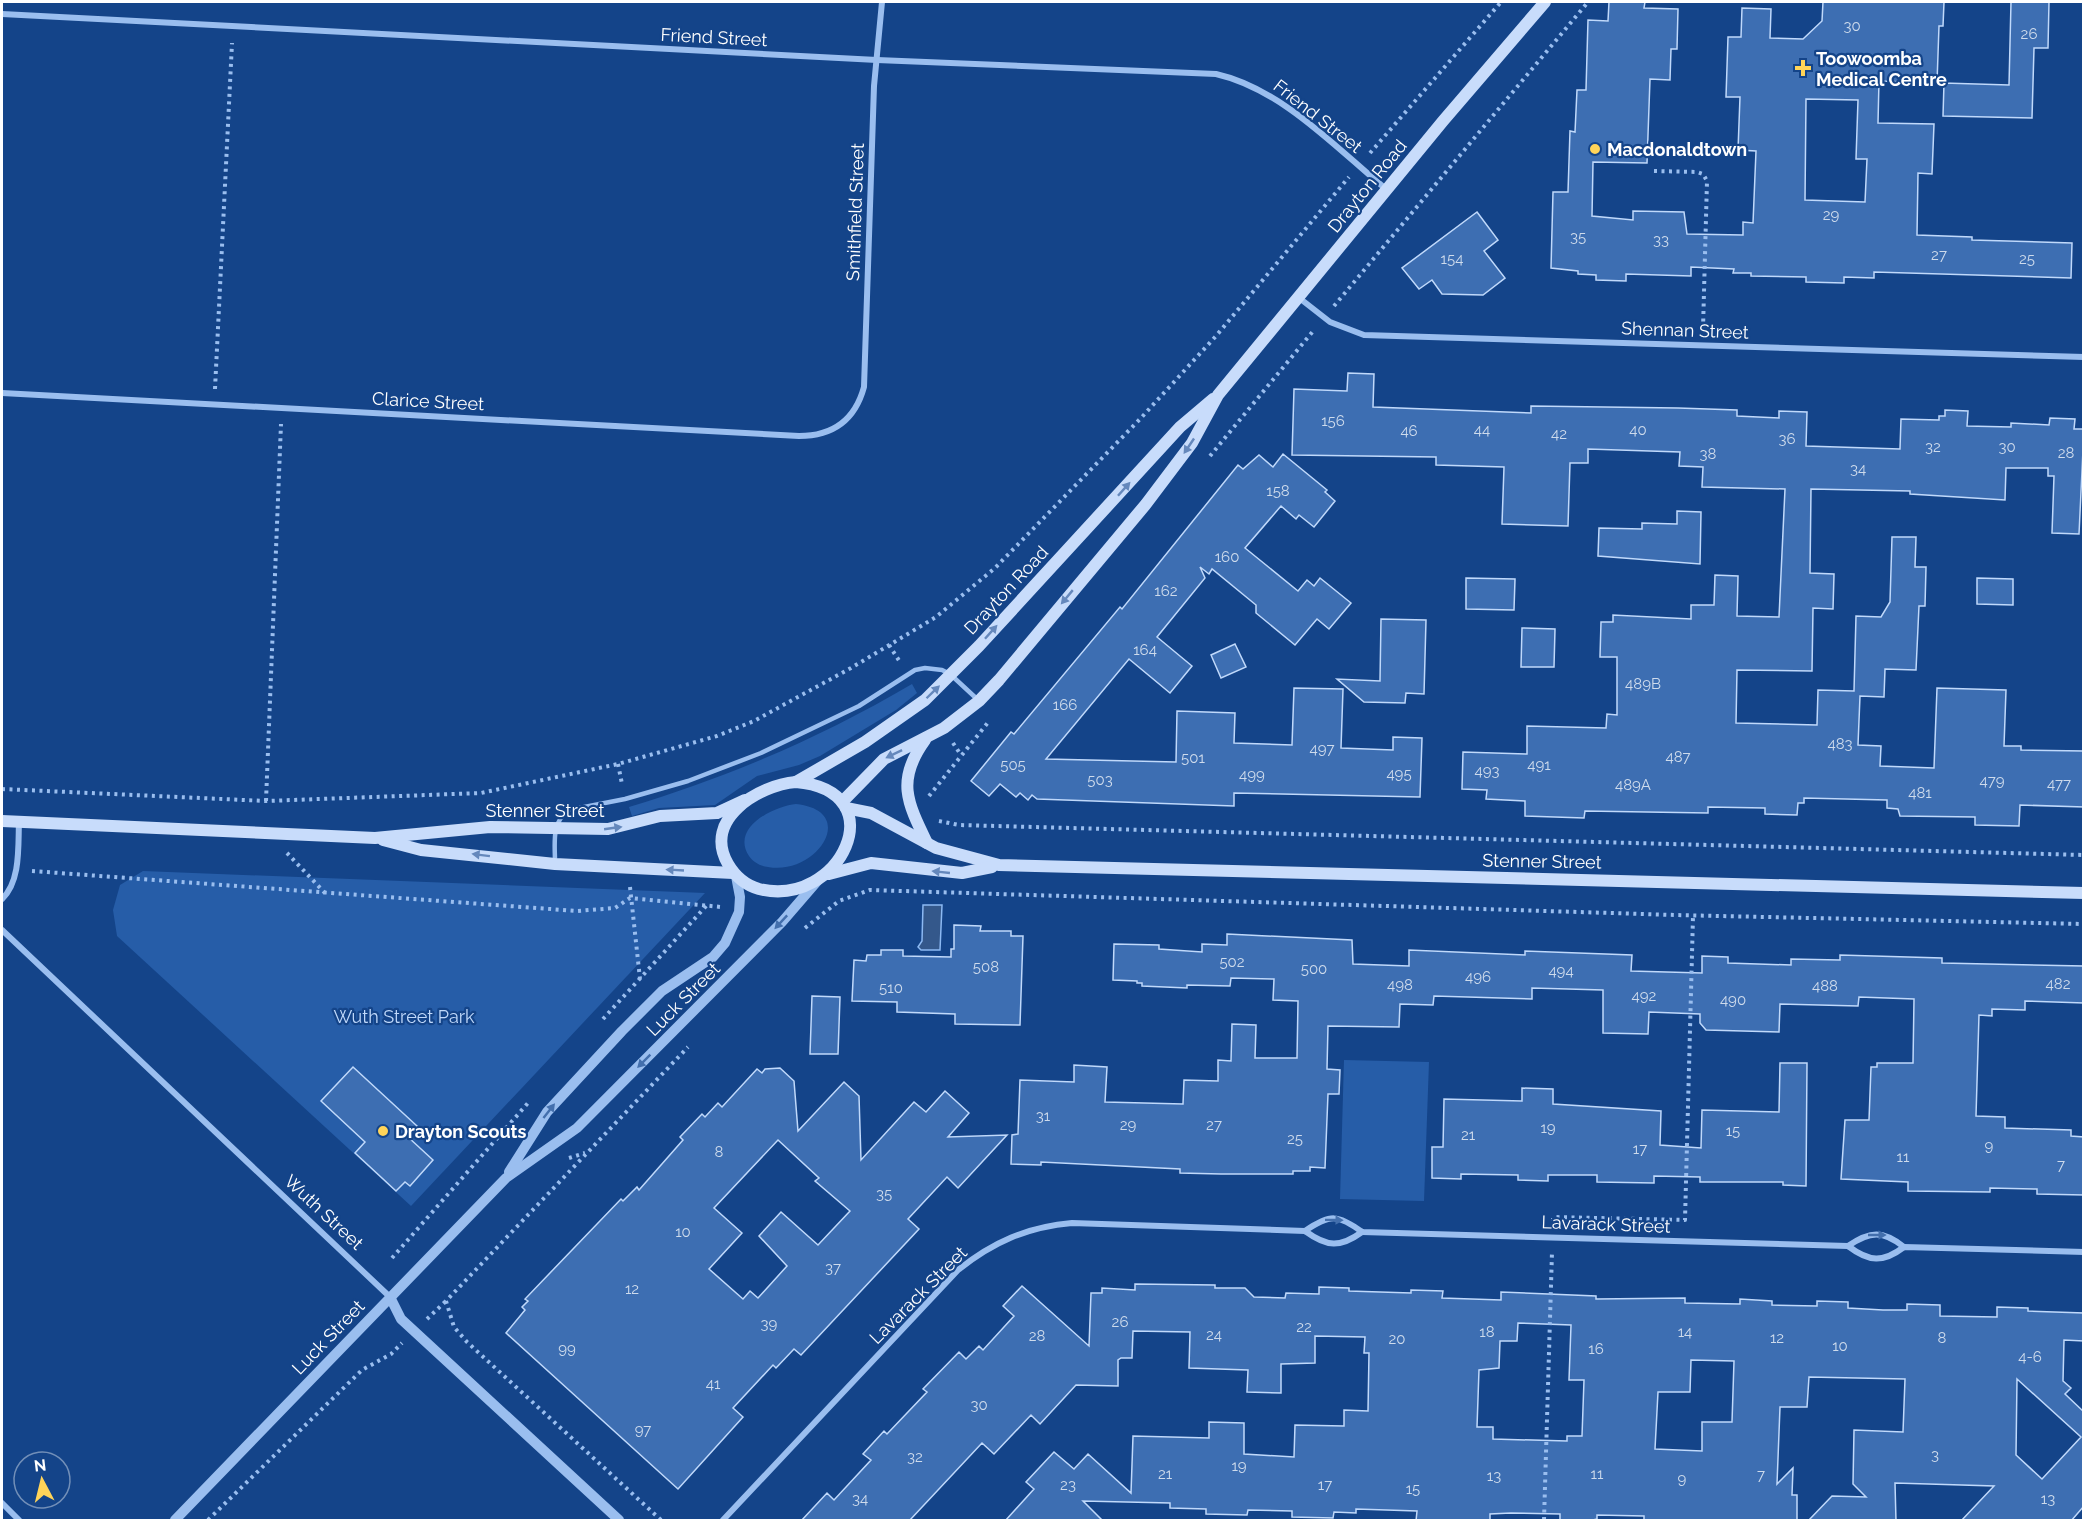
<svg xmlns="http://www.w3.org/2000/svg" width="2085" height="1522" font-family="Raleway,sans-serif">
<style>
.green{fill:#265da8}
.water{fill:#34588b;stroke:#8cb9f3;stroke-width:1.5}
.building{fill:#3d6eb2;stroke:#c0d9fb;stroke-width:1.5;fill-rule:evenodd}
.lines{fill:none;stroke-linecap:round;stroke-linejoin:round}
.path{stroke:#9abeef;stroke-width:4;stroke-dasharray:3 4.5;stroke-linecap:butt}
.service{stroke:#9abeef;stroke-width:4.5}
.minor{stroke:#9abeef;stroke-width:6}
.tertiary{stroke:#9abeef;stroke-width:10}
.secondary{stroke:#c8dcfb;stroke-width:12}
.oneway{fill:#6588bc}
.oneway2{fill:#436fad}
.poi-dot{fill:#ffd459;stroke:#144489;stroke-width:2}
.labels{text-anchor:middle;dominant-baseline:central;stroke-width:4.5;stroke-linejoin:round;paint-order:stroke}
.number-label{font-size:15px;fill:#cedbec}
.street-label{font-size:18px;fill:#fff;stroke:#144489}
.poi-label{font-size:18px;font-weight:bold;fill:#fff;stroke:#144489;text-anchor:start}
.park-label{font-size:18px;fill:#c0d9fb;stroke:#144489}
</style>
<rect width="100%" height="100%" fill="#144489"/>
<!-- green -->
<g class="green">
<path d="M912,684L917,693L896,710L820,756L799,765L757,776L715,805L659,808L632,816L629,807C731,776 820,738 912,684Z"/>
<path d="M796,804C860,811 816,876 768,867C760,866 753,862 749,856C730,827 775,806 796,804Z"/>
<path d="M143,871L705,893L411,1206L117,936L113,910L120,885Z"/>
<path d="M1344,1060L1429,1062L1424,1201L1340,1199Z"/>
</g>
<!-- water -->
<path class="water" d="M923,905H942L940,950H921L918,947L922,941Z"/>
<!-- building -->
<g class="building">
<path d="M1609,2H1645L1644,8L1678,9L1677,49H1671L1670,80L1650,79L1647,163L1593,162L1592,216L1633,220V211L1684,212L1687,234L1743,235V222L1753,223L1756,151L1738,150L1740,97H1726L1728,37H1741L1742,8L1771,9L1770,38L1803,39L1822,21L1823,2H1944L1943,26H1939L1937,83L1879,81L1878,123L1934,124L1932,174L1918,173L1917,235L1972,237V240L2072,243L2071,278L1874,272V278L1844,277V283L1806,282V277L1751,276V273H1733L1734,269L1691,267V276L1626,274V281L1596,280V275L1578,274V271L1551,268L1553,192H1568L1570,131L1575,132L1577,90H1586L1588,20L1608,21ZM1806,99L1858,100L1856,159H1867L1865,202L1805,200Z"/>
<path d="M2011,2H2049L2048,48H2034L2032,118L1943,116L1944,83L2009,85Z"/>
<path d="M1477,212L1498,240L1484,251L1505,278L1483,295L1442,294L1432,280L1419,289L1402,268Z"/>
<path d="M1348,373L1374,374L1373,407L1531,413V406L1678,408L1737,410V416L1779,418V411L1807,412L1806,446L1900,449L1901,419L1939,420V416H1945V410L1968,411L1967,426L2011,427V423L2049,425L2050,418L2075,419L2074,429H2084L2079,534L2052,533L2054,476H2048V468H2006L2005,500L1910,494V491L1811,489L1810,573L1834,574L1833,609L1813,608L1812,671L1737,670L1736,723L1817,725L1818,690L1854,691L1856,616L1881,617L1890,602L1892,537H1916L1915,567H1926L1925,606H1919L1916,670L1885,669L1884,697L1860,696L1858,745L1881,746L1880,766L1934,768L1937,688L2006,690L2004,746H2021V750L2084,751V807L2020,805L2019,826L1975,825V817L1900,816L1898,809L1887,808V800L1804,798V803H1798L1797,815L1765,814V808L1708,807V813L1585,811L1584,818L1525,816V801L1486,799L1487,790L1462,789L1463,752L1527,754V726L1606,728L1607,714L1617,715V657H1600L1601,622H1613V615L1691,619V605H1714L1715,575L1738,576L1737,616L1779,617L1785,489L1702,487L1703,467L1679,466L1680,452L1588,449V463H1570L1568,526L1502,524L1504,467L1436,465V457L1292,455L1294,389L1347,391Z"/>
<path d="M1283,454L1327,490L1325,492L1335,501L1314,527L1299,515L1296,519L1281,506L1245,548L1298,591L1307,580L1314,586L1320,578L1351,603L1329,629L1317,619L1295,645L1256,613V605L1212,569L1209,574L1200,567L1205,578L1157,637L1192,666L1170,693L1129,659L1046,759L1176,762L1177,711L1235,713L1234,743L1292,745L1294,688L1343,689L1341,748L1393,750V737L1422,738L1420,797L1234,793V806L1037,799L1032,795L1028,800L1020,793L1016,797L1000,784L989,796L971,781L1011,732L1014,734L1120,607L1122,609L1238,465L1243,469L1259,455L1273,467Z"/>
<path d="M1677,511L1701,512L1700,564L1598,556L1599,528L1642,529V523L1677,524Z"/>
<path d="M1466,578L1515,579L1514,610L1466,609Z"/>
<path d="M1977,578L2013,579V605L1977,604Z"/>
<path d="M1381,619L1426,620L1424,694L1406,693L1405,703L1364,702L1337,679L1380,681Z"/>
<path d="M1522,628L1555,629L1554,667H1521Z"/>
<path d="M1235,644L1246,667L1221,678L1211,655Z"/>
<path d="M954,925L981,926L980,931H1011V936H1023L1020,1025L955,1024V1014L897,1012V1002L852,1001L854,960L866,961L867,955H881V950H903V956L951,957V949H954Z"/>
<path d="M1227,934L1352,940L1353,964L1409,966V950L1525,955V951L1632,955L1631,971L1702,973V956L1728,957V963L1791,965V959L1840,960V955L1942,958V963L2084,966V1003L2025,1001V1010L1992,1009V1016L1979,1015L1976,1116L2005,1117V1128L2071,1130V1136L2084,1137V1195L2037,1194V1189L1990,1188V1192L1908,1191V1182L1841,1179L1845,1120H1869L1871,1067H1877V1063H1913L1914,999L1859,997L1858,1006L1780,1004L1779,1032L1706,1030L1700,1023V1014L1649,1012L1648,1034L1603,1033V990L1532,988V999L1434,996L1433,1005L1400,1004L1399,1027L1328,1026L1327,1069L1340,1070L1339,1094H1328L1325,1168L1310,1167V1171H1293V1174H1221L1180,1173V1169L1041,1162V1165L1011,1164L1012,1135L1018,1134L1020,1080L1074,1082V1065L1107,1067L1105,1102L1183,1104L1184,1080L1218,1081V1060L1231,1061L1232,1024L1256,1025L1255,1058H1297L1298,1001L1273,1000L1274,979L1231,978L1230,986L1187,985V988L1142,986V983H1137V981L1113,980L1114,944L1159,945V949L1202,952V944L1227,945Z"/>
<path d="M812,996L840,997L838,1054H810Z"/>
<path d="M1780,1063H1807L1806,1186L1783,1185V1182H1700V1177L1654,1176V1183L1597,1182V1175H1548V1181L1518,1180V1175L1461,1174V1179L1432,1178V1147H1443L1444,1099L1522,1101V1088L1553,1089V1104L1661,1111L1660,1145L1701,1148L1702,1110L1779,1112Z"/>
<path d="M353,1067L417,1126L408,1137L433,1160L410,1186L405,1182L396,1191L355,1153L365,1142L321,1101Z"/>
<path d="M780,1068L794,1081L798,1131L844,1082L859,1096L861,1160L914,1102L926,1112L945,1091L969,1113L948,1137L1007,1135L958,1188L947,1177L908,1219L919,1229L801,1355L794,1349L776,1368L773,1365L733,1408L743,1417L678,1489L506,1333L525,1310L522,1307L528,1301L525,1299L621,1199L623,1201L637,1187L639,1190L683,1140L680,1137L702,1114L705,1117L718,1103L722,1107L757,1069L762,1073L765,1069ZM778,1140L819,1178L815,1181L850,1211L818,1245L781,1212L759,1236L787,1266L758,1298L750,1291L743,1299L709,1269L742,1233L714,1208Z"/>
<path d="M1135,1284L1215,1285V1288H1245L1254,1297L1285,1298L1286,1293L1319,1294V1287L1349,1288V1291L1411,1293V1290L1443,1291L1442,1298L1501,1300V1292L1596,1296V1299L1685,1298V1303L1740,1304V1299L1772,1301V1305L1817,1306V1301L1848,1302V1308L1883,1310H1907V1304L1940,1305V1316L1997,1317V1307L2028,1308V1311L2084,1313V1341L2064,1340L2063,1381L2071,1388L2065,1394L2084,1412V1506L2071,1521H1961L1994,1486L1895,1483L1896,1521H1808L1832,1496L1866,1497L1853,1484L1854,1430L1903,1432L1905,1379L1809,1377L1807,1407H1780L1777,1484L1793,1468L1792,1495H1797V1521H1644V1516L1597,1515V1519L1589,1521H1560V1514L1511,1513L1490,1514V1521H1416L1417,1511L1356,1509V1513L1334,1512L1333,1518L1292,1517V1511L1248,1510L1247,1515L1206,1514V1509L1170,1508V1503L1083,1501L1103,1521H1005L1034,1489L1026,1482L1054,1452L1074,1469L1088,1454L1131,1493L1133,1436L1209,1438V1422L1244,1423V1454L1294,1457L1295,1425L1344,1426V1410L1368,1411L1369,1353H1364L1365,1337L1315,1336V1363L1281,1364V1393L1247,1392L1248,1370L1189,1368L1190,1332L1133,1331L1132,1358H1121L1118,1360V1386L1076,1385L1040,1424L1031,1415L994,1454L982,1443L909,1521H801L827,1493L834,1500L871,1460L863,1454L884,1431L887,1434L927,1392L923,1389L959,1352L966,1359L979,1346L983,1350L1014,1316L1003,1306L1022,1286L1089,1346L1091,1293H1102V1288L1135,1290ZM1518,1323L1571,1325L1569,1380H1584L1582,1436H1567V1441L1493,1439V1427H1477L1479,1370L1499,1368L1500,1341H1517ZM1691,1360L1734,1361L1732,1422H1702V1451L1655,1449L1658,1392H1690ZM2017,1379L2081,1437L2042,1479L2016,1455Z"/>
</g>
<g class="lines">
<!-- path -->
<g class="path">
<path d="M1370,153L1501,2"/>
<path d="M1654,171L1697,172L1703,174L1707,181L1703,329"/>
<path d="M1334,306L1588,2"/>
<path d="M215,389L232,43"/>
<path d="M1210,456L1314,330"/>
<path d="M889,645L900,662"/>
<path d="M953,743L961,755"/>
<path d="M618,764L622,784"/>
<path d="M2,789L266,801L481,793L618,764L717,736L754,721L851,668L936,617L995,568L1141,418L1216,336L1349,177"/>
<path d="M929,796L990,720"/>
<path d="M266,801L281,424"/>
<path d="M939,821L959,825L2084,855"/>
<path d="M287,853L325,893"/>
<path d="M32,871L577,911L615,908L630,898L721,907"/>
<path d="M630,887L640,979"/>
<path d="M805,928L839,901L870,890L1675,915L2084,924"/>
<path d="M603,1019L708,904"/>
<path d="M569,1158L585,1153"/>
<path d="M1553,1221V1217L1685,1220L1693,916"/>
<path d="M392,1258L528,1103"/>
<path d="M427,1319L446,1301"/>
<path d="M208,1520L362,1370L391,1354L402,1343"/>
<path d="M661,1520L467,1342L454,1327L446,1301L688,1047"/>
<path d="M1544,1520L1552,1252"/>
</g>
<!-- service -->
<path class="service" d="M555,862C555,843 551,822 569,810L625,799L688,781L761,753L859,706L915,670L925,668L942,670L950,674L977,699"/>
<!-- minor -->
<g class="minor">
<path d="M2,14L877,60L1216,74C1282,89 1336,148 1387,190"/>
<path d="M1298,297L1330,322L1364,335L2084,357"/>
<path d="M2,393L799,436C833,436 855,420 864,387L874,86L882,2"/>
<path d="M2,899C21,881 18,846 19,821"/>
<path d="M2,930L390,1297"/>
<path d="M1305,1231C1330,1214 1338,1214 1362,1232L1848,1246C1869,1262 1883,1263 1904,1247L2084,1252"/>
<path d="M1848,1246C1870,1231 1883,1230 1904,1247"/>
<path d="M2,1503L19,1520"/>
<path d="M723,1520L958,1270C993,1242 1027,1227 1072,1223L1305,1231C1327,1247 1340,1248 1362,1232"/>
</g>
<!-- tertiary -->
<g class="tertiary">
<path d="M509,1172L547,1112L622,1031L662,991L713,957L725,943L739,912L740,897L736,876"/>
<path d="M390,1297L401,1319L619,1520"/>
<path d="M175,1520L506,1178L577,1128L782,922L820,878"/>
</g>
<!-- secondary -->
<g class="secondary">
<path d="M925,740C896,780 907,802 927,843"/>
<path d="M796,782L865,742L925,700L979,646L1180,427L1213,399"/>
<path d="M796,782C897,791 840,909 759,889C745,885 735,876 728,864C702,819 759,785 796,782Z"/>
<path d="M843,801L884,759L944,728L979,701L999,680L1146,504L1192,443L1218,395L1443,121L1545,2"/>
<path d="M846,808L871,813L936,848L999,865L2084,893"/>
<path d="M2,821L375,838L490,827L608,829L660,816L717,813L745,800"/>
<path d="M383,840L421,850L555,864L733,873"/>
<path d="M829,874L871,863L962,873L992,867"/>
</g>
</g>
<!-- one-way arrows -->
<defs><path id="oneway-solid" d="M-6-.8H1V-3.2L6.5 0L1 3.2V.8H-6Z" transform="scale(1.5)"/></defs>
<g class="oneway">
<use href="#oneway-solid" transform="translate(1189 446) rotate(124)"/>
<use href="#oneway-solid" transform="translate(1124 489) rotate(-48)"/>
<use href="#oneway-solid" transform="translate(1067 597) rotate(130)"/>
<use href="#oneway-solid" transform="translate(991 632) rotate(-48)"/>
<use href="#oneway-solid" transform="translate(933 692) rotate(-44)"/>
<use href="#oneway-solid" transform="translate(894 754) rotate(154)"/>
<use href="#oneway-solid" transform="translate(613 828) rotate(-8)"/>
<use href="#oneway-solid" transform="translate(481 855) rotate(-173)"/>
<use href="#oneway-solid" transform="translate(675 870) rotate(-177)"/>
<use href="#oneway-solid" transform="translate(941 872) rotate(-174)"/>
</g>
<g class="oneway2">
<use href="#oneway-solid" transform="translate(781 922) rotate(133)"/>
<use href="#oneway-solid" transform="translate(644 1061) rotate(135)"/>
<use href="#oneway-solid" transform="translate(549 1111) rotate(-52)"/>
<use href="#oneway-solid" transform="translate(1334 1220) rotate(1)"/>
<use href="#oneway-solid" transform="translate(1877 1235)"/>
</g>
<!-- markers -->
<g class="poi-dot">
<path d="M1800 59h6v6h6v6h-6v6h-6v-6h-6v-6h6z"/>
<circle cx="1595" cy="149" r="6"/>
<circle cx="383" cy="1131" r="6"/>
</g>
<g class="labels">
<!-- number labels -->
<g class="number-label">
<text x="1852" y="26">30</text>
<text x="2029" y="34">26</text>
<text x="1831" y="215">29</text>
<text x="1578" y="237">35</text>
<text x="1661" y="240">33</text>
<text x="1939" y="255">27</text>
<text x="1452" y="259">154</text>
<text x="2027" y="259">25</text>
<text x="1333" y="421">156</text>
<text x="1482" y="430">44</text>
<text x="1638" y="430">40</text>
<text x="1409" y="431">46</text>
<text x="1559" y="434">42</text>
<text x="1787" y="439">36</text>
<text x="1933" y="447">32</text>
<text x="2007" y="447">30</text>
<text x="2066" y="453">28</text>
<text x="1708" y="454">38</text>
<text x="1858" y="469">34</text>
<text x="1278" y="491">158</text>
<text x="1227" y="557">160</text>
<text x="1166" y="591">162</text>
<text x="1145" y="650">164</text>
<text x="1643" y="684">489B</text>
<text x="1065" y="705">166</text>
<text x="1840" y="744">483</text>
<text x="1322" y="749">497</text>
<text x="1678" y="757">487</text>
<text x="1193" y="758">501</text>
<text x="1013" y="765">505</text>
<text x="1539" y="765">491</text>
<text x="1487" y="771">493</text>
<text x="1399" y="774">495</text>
<text x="1252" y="775">499</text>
<text x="1100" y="780">503</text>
<text x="1992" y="781">479</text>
<text x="2059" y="784">477</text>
<text x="1633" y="785">489A</text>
<text x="1920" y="793">481</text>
<text x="1232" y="962">502</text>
<text x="986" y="967">508</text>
<text x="1314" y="969">500</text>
<text x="1561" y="971">494</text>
<text x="1478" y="977">496</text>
<text x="2058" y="984">482</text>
<text x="1400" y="985">498</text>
<text x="1825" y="986">488</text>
<text x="891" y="988">510</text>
<text x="1644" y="996">492</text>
<text x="1733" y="1000">490</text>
<text x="1043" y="1116">31</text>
<text x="1128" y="1125">29</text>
<text x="1214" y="1125">27</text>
<text x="1548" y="1128">19</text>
<text x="1733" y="1131">15</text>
<text x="1468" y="1135">21</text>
<text x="1295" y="1139">25</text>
<text x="1989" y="1146">9</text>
<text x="1640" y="1149">17</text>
<text x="719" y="1152">8</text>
<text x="1903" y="1157">11</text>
<text x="2061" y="1165">7</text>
<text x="884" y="1194">35</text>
<text x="683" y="1232">10</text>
<text x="833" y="1268">37</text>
<text x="632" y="1289">12</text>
<text x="1120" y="1322">26</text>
<text x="769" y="1324">39</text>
<text x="1304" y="1327">22</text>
<text x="1487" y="1332">18</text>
<text x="1685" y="1332">14</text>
<text x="1214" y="1335">24</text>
<text x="1037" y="1336">28</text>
<text x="1777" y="1338">12</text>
<text x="1942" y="1338">8</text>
<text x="1397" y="1339">20</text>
<text x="1840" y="1346">10</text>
<text x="567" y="1349">99</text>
<text x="1596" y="1349">16</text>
<text x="2030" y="1357">4-6</text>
<text x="713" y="1384">41</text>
<text x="979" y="1405">30</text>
<text x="643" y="1430">97</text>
<text x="1935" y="1455">3</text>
<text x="915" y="1457">32</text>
<text x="1239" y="1466">19</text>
<text x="1165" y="1474">21</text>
<text x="1597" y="1474">11</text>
<text x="1761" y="1475">7</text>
<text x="1494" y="1476">13</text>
<text x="1682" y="1479">9</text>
<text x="1068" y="1485">23</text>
<text x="1325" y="1485">17</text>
<text x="1413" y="1489">15</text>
<text x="860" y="1499">34</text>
<text x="2048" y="1499">13</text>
</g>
<!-- street labels -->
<g class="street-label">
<text transform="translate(714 37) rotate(3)">Friend Street</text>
<text transform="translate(1318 116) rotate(38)">Friend Street</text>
<text transform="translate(1367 186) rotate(-51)">Drayton Road</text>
<text transform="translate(855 212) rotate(-88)">Smithfield Street</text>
<text transform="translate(1685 330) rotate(2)">Shennan Street</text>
<text transform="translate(428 401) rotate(3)">Clarice Street</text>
<text transform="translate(1006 590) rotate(-47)">Drayton Road</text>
<text x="545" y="810">Stenner Street</text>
<text transform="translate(1542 861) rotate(1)">Stenner Street</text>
<text transform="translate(683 999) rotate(-45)">Luck Street</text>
<text transform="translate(324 1212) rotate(43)">Wuth Street</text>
<text transform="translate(1606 1224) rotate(2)">Lavarack Street</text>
<text transform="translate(918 1295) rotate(-45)">Lavarack Street</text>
<text transform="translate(328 1337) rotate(-46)">Luck Street</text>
</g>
<!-- poi labels -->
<g class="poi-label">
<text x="1816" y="58">Toowoomba<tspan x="1816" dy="21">Medical Centre</tspan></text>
<text x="1607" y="149">Macdonaldtown</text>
<text x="395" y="1131">Drayton Scouts</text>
</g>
<!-- park labels -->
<g class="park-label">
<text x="404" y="1016">Wuth Street Park</text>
</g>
</g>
<!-- border -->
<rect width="2085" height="1522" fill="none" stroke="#ffffff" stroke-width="6"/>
<!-- north arrow -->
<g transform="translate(42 1480) rotate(353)"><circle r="28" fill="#144489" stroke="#728fb8" stroke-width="1.5"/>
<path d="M0-4.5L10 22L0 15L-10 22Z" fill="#ffd459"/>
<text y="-9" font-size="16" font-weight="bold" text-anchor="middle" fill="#ffffff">N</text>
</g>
</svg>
